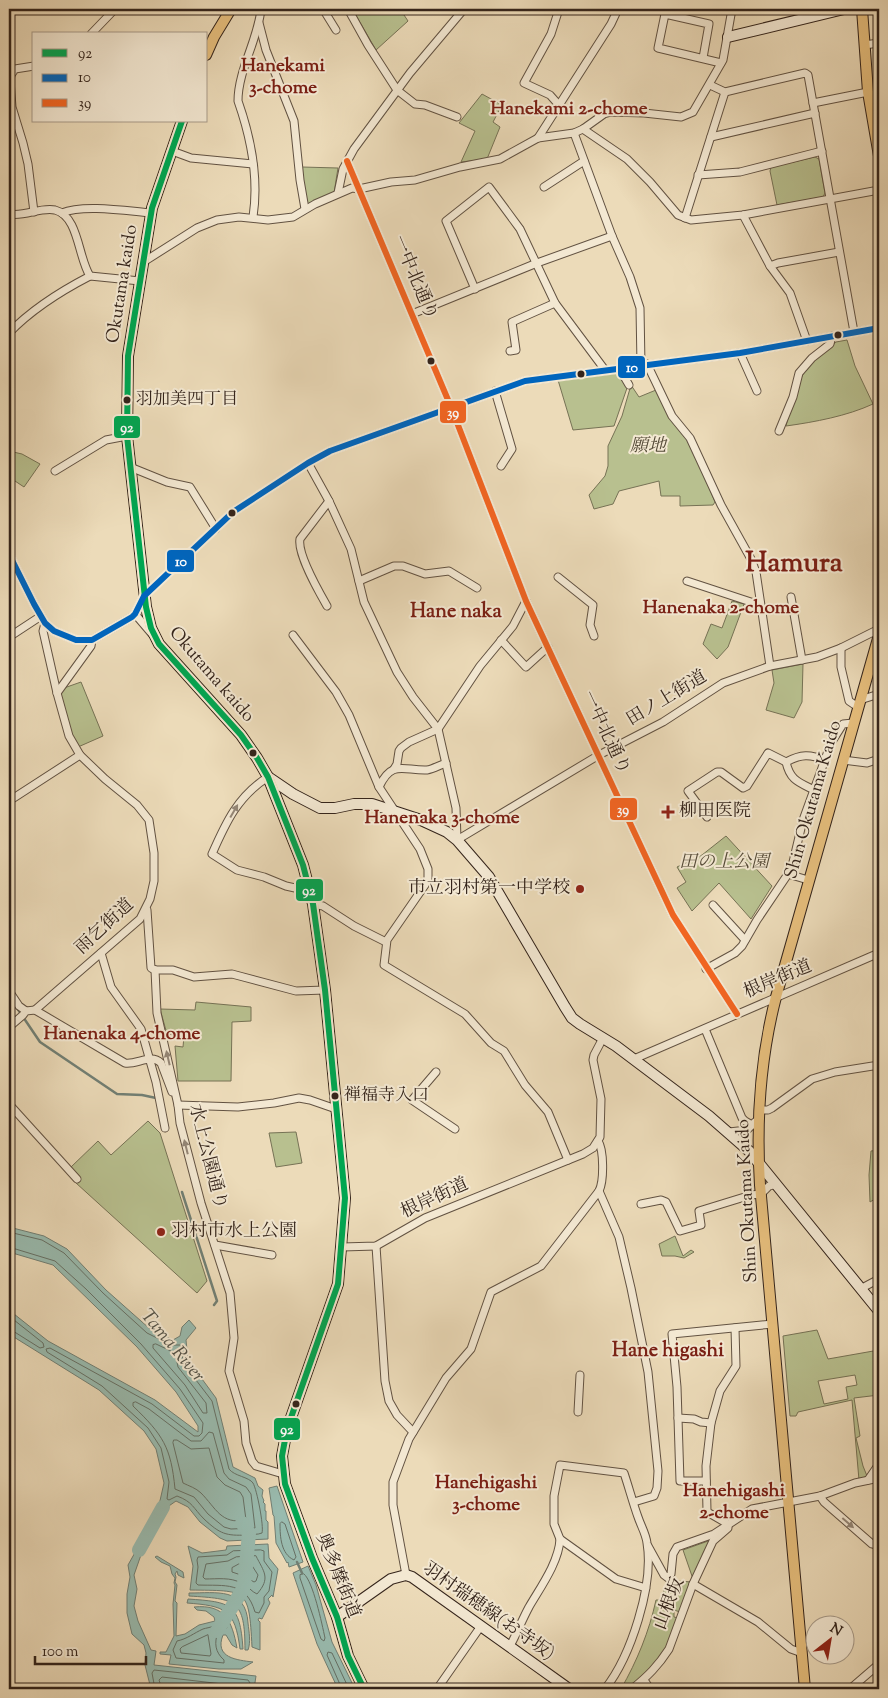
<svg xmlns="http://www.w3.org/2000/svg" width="888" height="1698" font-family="'Sorts Mill Goudy','Noto Serif JP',serif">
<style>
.green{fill:#b8c08f;stroke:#767255;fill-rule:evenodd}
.water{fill:#99bbaf;stroke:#717f74}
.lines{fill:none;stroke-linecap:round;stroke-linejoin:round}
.shore{stroke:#667065;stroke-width:1}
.stream{stroke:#717f74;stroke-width:2.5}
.river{stroke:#99bbaf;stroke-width:14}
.street-casing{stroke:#625242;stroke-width:9}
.secondary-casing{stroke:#34241b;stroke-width:12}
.primary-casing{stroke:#34241b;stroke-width:12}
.street{stroke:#f3e8d2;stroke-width:7}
.secondary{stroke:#f3e8d2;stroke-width:10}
.primary{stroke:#e6be7c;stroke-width:10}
.bus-1-casing{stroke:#f3e8d2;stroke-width:10}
.bus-2-casing{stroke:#f3e8d2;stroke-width:10}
.bus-3-casing{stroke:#f3e8d2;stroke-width:10}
.bus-1{stroke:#00a651;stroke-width:6}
.bus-2{stroke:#0065bd;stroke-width:6}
.bus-3{stroke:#f26522;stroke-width:6}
.oneway{fill:#948676}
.bus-dot{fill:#34241b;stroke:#f3e8d2;stroke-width:2}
.poi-dot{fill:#8f2418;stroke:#f3e8d2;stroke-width:2}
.labels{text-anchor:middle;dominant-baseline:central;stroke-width:4;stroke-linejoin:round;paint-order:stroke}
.bus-label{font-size:17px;fill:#34241b;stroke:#f3e8d2;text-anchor:start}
.street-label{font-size:18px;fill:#34241b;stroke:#f3e8d2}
.park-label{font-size:18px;font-style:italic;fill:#554b38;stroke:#f3e8d2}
.poi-label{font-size:18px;fill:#34241b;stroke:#f3e8d2;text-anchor:start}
.neighbourhood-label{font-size:19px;font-weight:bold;fill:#7a1f14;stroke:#f3e8d2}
.water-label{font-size:19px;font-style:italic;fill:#525147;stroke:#f3e8d2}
.quarter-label{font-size:20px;font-weight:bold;fill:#7a1f14;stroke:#f3e8d2}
.town-label{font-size:28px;font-weight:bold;fill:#7a1f14;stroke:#f3e8d2}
.line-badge{stroke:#f3e8d2;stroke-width:2}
.badge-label{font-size:14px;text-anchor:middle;font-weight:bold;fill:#fff}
</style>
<rect width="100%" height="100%" fill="#ecdbb9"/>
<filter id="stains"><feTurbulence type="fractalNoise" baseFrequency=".004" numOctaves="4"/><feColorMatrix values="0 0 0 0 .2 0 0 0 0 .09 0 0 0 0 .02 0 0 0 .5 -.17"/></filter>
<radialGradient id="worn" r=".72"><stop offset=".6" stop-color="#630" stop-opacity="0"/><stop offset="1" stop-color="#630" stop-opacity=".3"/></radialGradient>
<!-- green -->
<g class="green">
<path d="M354,9H400L408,21L376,50L354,12Z"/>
<path d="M482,94L502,105L493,122L500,127L487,159L461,162L475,131L459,123Z"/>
<path d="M815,157L819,159L825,193L823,197L777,205L770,171L771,167Z"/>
<path d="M302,167L338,168L334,193L305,205Z"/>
<path d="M847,340L855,366L873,404C847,416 815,422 786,426L793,397L806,367L836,342Z"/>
<path d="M617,372L627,388L614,426L573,430L558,380Z"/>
<path d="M631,385L639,397L656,390L689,438L715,502L713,505L680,506V496H661L659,481L619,491L613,504L594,509L589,495L605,476L608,466V446L622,416Z"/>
<path d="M9,451L22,454L40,464L24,487L9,477Z"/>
<path d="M732,601L744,604L728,647L717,659L703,644L711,624L722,628Z"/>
<path d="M803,664L802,702L794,718L766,710L774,683L772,670Z"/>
<path d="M81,682L103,736L78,747L70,733L60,694L64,688Z"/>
<path d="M726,836L772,886L751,919L719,883L692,911L677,888L686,882L677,867L702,855Z"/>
<path d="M196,1002L251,1007V1021L232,1022L231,1081H178L175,1046L183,1047L184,1036L167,1034L160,1009L195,1010Z"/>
<path d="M148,1121L160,1133L207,1281L197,1293L76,1183L80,1177L71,1167L98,1141L111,1155Z"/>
<path d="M296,1132L302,1163L276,1167L269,1133Z"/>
<path d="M879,1150V1194L874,1195L875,1199L870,1202L869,1175L871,1151Z"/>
<path d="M675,1236L683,1256L691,1250L694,1252L684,1258L675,1256H662L659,1244Z"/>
<path d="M817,1330L828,1359L879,1350V1395L854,1398L860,1436L856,1438L863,1466L867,1476L859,1480L852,1400L798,1412L796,1416H790L783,1336ZM855,1375L857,1385L846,1387L848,1399L824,1404L818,1381Z"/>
<path d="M711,1540L693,1579L683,1550Z"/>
<path d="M677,1581L692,1582L680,1612L674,1610V1617L678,1618L663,1655L629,1689H621C637,1661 649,1632 656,1600H661L665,1587L674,1585Z"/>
</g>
<!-- water -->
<g class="water">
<path d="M9,1227L44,1236L67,1249L106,1290L150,1329L173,1340L180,1336L182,1327L189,1320L196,1328L186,1340L188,1360L216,1398L233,1467L255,1478L258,1486L263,1490L262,1496L264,1501L263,1502L265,1504V1511H266V1520L268,1522V1539L227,1541L220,1538L200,1522L188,1507L176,1501L166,1508L159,1505L164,1483L156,1449L144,1431L99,1390L9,1334V1310L48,1341L155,1400L198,1432V1426L176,1392L137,1347L53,1265L9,1252Z"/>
<path d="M277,1486L303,1562L289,1567L288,1562L287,1563L276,1543L274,1516L273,1515L269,1488Z"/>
<path d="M268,1544L269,1558L278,1569L273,1597L272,1595L268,1599L270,1603L262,1619L259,1618L258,1620L260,1622V1650L252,1647C249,1587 247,1591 190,1590L193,1566L188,1546L202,1553L226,1550L227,1546Z"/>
<path d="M137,1549L142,1552L134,1575L137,1589L134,1606L138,1621L151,1650L156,1651L154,1665L256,1676L254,1689H151L145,1665L146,1653L144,1645L132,1634L127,1613V1594L130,1577L128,1565Z"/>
<path d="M157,1556L183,1572L184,1578L178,1575L177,1571L175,1574L176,1577L175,1582L177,1585L175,1601L177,1603L176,1636L185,1634L199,1625L215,1621L214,1617L206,1611L197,1610L194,1607C225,1604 232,1621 237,1648L232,1645L226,1635H223C214,1658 237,1660 253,1662L241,1669H219L169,1664L171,1655L160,1654V1652H166L174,1636L173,1604L175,1585L174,1583L175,1578L172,1574L170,1566L161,1562L155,1557Z"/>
<path d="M308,1566L316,1585L332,1642L355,1689H338L317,1644L293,1573Z"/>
<path d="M189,1593C216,1593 246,1587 248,1623C249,1632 251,1642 248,1650H245C245,1599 236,1599 189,1596Z"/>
<path d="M188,1599C231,1602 240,1603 243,1649H240C235,1609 225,1606 187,1603Z"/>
</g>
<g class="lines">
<!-- shore -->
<g class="shore">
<path d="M9,1232L42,1240L64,1253L103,1293L147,1333L171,1345H181L183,1363L212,1401L229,1469C234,1476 249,1477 253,1483C257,1490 264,1526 262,1533C257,1535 252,1534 247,1535C226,1536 220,1534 204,1519C193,1508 193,1502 177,1496L169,1500L167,1499L169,1482L161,1448L148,1428L102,1386L47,1352L46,1349L50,1348L152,1404L194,1436H199L202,1433L203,1423L180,1389L141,1344L86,1289L55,1261L9,1247"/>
<path d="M9,1316L43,1343L44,1347L40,1348L13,1331L9,1330"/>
<path d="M156,1344L175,1353L178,1367L206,1403L207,1413H203L185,1385L153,1348V1345Z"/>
<path d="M136,1402L149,1409L191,1441H201L209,1432L213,1433L224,1473L229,1479L246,1487L251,1494L255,1528L231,1529L224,1527L208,1514L194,1497L175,1489C171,1447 163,1435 133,1406V1403Z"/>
<path d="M174,1440H177L191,1449L209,1448L217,1477L225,1485L240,1492L243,1497L246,1520C221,1525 216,1508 201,1493C196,1488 189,1486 183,1483L173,1443Z"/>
<path d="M282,1522L285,1524L296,1557L294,1560C281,1554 280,1537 280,1524Z"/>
<path d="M261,1550L264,1551V1561L272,1572L269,1591L264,1597V1603L259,1613L255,1612C246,1581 225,1586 198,1585L196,1583L198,1567L197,1560L198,1557L227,1555L233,1551Z"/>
<path d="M256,1556C264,1572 271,1578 257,1594C252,1592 248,1586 241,1583C231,1577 217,1579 205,1579L203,1577L206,1564L228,1561L236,1557Z"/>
<path d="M239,1564H251L258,1575L256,1581L254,1582L244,1576L232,1572V1568Z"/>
<path d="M304,1574C313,1581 322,1624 325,1638L324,1641L321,1639L300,1578V1575Z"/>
<path d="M221,1621L224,1622L227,1628L218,1632C214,1643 215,1652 224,1660V1663L176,1658L173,1650L177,1641C187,1639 194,1633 203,1629C210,1627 216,1627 221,1621Z"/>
<path d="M208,1635L211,1654L210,1656L181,1653L180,1649L182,1647Z"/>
<path d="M155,1689L152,1673L154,1670L248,1680L250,1683L249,1689"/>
<path d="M162,1689L159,1680L162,1677L240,1686L243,1689"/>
<path d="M342,1689L327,1655L328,1652L332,1653L349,1689"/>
</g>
<!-- stream -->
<g class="stream">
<path d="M17,1008L40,1042L117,1094L142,1095L156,1098"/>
<path d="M182,1192L217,1301L214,1305"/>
<path d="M297,1562L302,1573"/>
</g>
<!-- river -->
<g class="river">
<path d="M139,1550L163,1507"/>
<path d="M217,1631L243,1589L245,1577L249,1533L242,1523"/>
</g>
<!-- street casing -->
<g class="street-casing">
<g id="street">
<path d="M323,9L336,30"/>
<path d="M348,9L368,45L397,90L415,104L425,105L457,117"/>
<path d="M259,23L266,50L294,121L300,180L305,209"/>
<path d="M91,34L115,9"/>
<path d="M864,45L879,43"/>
<path d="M703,58L709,24L665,14L658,48L721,63"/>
<path d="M710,85L725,92L805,73L808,75L854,332"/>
<path d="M813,103L868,92"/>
<path d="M558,104L550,95L524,83L551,34L559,9"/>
<path d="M583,129L627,159L650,182L678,215L691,220L743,215L879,190"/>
<path d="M574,133L612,236L630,277L640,308L641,365"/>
<path d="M711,137L815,113"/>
<path d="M538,138L611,24L618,9"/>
<path d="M172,151L191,158L253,164"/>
<path d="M347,161L451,407L526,601L673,915L737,1014"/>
<path d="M698,175L740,172L822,151"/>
<path d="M544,187L584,161"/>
<path d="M338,193L343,169L354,149L410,73L464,9"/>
<path d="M34,212L28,164L23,143L12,107L10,80L11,75L15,69L34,66"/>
<path d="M62,213C83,204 127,211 151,213"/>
<path d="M9,214C25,217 40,207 55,210C79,216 78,258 90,276L140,281"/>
<path d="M743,215L770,266L790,293L807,341"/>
<path d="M253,217C259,178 251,138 238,101C238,70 258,40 261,9"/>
<path d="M685,218L725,92"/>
<path d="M145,261L197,228L217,220L239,217L268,220L293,217L315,204L352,188L359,189L391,182L415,180L460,167L500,159L538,138L574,133L583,129L604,114L611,112L644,113L681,117L693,112L723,60L732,9"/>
<path d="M770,266L778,263L839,252"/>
<path d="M475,289L446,221L489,187L520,229L555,303L605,370"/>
<path d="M412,314L537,263L612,236"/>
<path d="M9,333C32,309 61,291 90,276"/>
<path d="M510,351L516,350L512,322L555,303"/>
<path d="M740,353L757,391"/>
<path d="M647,364L672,416L690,438L721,505L751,559L756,572L770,666"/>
<path d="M619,368L629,385"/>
<path d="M495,391L512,449L501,466"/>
<path d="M779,431L793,397L799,373L812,358L830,344L832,336"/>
<path d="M308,463L329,501L351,549L364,602L397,672L413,697L438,729L456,808L457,840"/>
<path d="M130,467L167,482L190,487L216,529"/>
<path d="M55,471L106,440L127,436"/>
<path d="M9,554L34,604L45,623L54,631L76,640H92L132,617L135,614L144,596L233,512L308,463L330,451L525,381L740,353L879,328"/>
<path d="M558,577L593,605L590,625L594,636"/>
<path d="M359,581L394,566H403L425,574L449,571L477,588"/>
<path d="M687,581L760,605"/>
<path d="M791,597L802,660"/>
<path d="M327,606C319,592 297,554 300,539L329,501"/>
<path d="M135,614L152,634"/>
<path d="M293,635L336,692L349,715L379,787L420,849L428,869V878L425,885L387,940L384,965L465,1014L491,1043L504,1051L525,1085L548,1112L568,1160"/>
<path d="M9,637L41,616"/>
<path d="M501,640L526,667L548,647"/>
<path d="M841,648V667L849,701L858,707"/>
<path d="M57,693L91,646L92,640"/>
<path d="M860,700L879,694"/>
<path d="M843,760L867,763L879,759"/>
<path d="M786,762C790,780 798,782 814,790"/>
<path d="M394,769L397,764L399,751L401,748L409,742L438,729L480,666L513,626L526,601"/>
<path d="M268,777C238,796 226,822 212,854L237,870L264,877L286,886L304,890L310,888"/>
<path d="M379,787C392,759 404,771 427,770C433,769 440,765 446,763"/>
<path d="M9,801L80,755"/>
<path d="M707,817L688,791L717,772H721L743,788L747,786L768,753L786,762C801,754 810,754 825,760"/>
<path d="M457,840L599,755L663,722L723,683L770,666L817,657L841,648L879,629"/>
<path d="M788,874L808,880"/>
<path d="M313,904L323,906L354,926L386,942"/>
<path d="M713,905L745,940"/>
<path d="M147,910L151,968L155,970"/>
<path d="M101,953L111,987L141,1029L156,1082L165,1128"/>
<path d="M706,969L735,953L742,946L757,920L788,874L793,862L803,820L831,743L843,724L853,723"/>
<path d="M155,970L157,1013L178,1105L180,1123L201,1203L230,1293L234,1338L229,1371L244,1421L246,1443L252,1461L256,1466L283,1474"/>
<path d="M155,970H173L194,977L232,974L296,991L325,990"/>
<path d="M9,991L19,1006L26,1011"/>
<path d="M35,1010L140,919L150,899L154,881V853L149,820L137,805L105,779L80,755L69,736L57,693L43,631L45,623"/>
<path d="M9,1027L23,1015L26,1011L35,1010L125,1063C137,1065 151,1053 161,1063L172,1092"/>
<path d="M705,1029L742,1118L745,1121L752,1125"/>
<path d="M634,1059L879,953"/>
<path d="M436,1072L412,1100L455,1129"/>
<path d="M9,1104L77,1179"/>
<path d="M178,1105L238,1107L274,1103L299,1098L310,1100L336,1109"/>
<path d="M759,1110H768L772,1108L812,1079L835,1072L879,1065"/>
<path d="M729,1132L747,1130L755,1122"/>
<path d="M599,1191L619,1237L631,1288L648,1372L658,1471L657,1488L654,1496L634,1502"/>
<path d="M879,1200V1202"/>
<path d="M641,1204L661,1200L666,1202L680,1231L701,1225L699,1211L751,1195L761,1194L769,1186L777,1184"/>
<path d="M215,1245L272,1255"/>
<path d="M376,1246L385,1381L389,1401L397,1415L413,1432"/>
<path d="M342,1247L376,1246L425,1218L583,1154L593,1148L600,1137L601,1099L593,1060L594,1055L603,1038"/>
<path d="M862,1288L879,1279"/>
<path d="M578,1412L580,1375"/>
<path d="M678,1418L694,1419L701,1422L711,1423"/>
<path d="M868,1480L879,1464"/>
<path d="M706,1481H680L677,1387L672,1334L773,1324"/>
<path d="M820,1496L824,1502L872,1544L879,1546"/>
<path d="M648,1546L664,1575L668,1578L671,1574L673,1554L677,1547L714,1534L752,1509L820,1496L855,1483L879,1478"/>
<path d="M406,1575L393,1505V1482L409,1439L446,1378L471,1349L491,1292L541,1266L599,1191C604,1181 604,1150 598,1141"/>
<path d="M693,1584L758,1622L791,1649L802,1653"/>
<path d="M510,1646C517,1633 522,1620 529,1607C540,1588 559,1562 560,1539"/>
<path d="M644,1680L650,1689"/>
<path d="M437,1689L481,1626"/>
<path d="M605,1689C631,1656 654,1585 647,1543C646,1534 641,1526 638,1517C633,1503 629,1488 624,1473L560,1465L554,1496V1524L560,1539L616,1579L646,1588"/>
<path d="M632,1689C648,1676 658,1666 669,1649L693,1584L713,1541L728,1528V1524L709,1513L707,1511L706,1466L711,1423L720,1391L736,1366L735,1328"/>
<path d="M850,1689L879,1664"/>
</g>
</g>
<!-- secondary casing -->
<g class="secondary-casing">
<g id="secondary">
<path d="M728,37L844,9"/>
<path d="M268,777L293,794L320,808H335L354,804H372L421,820L447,832L457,840L489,877L565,1007L572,1018L580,1024L616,1046L709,1116L749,1151L879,1311"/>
<path d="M337,1617L391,1579L406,1575L412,1577L569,1689"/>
</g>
</g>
<!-- primary casing -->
<g class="primary-casing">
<g id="primary">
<path d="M862,9L868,92L879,156"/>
<path d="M206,55L214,37L231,9"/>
<path d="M182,121L152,208L128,356L127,436L146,607L151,628L159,644L241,735L257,758L268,777L303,865L313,904L325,990L345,1198L338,1284L287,1429L282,1456L285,1484L312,1558L337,1617L348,1656L364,1689"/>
<path d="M805,1689L760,1185C756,1122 760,1059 776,997L879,635"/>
</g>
</g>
<!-- street -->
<use href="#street" class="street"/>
<!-- secondary -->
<use href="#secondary" class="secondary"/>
<!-- primary -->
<use href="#primary" class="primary"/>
<!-- bus-1 casing -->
<g class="bus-1-casing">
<path id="bus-1" d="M182,121L152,208L128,356L127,436L146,607L151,628L159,644L241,735L257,758L268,777L303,865L313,904L325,990L345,1198L338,1284L287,1429L282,1456L285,1484L312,1558L337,1617L348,1656L364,1689"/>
</g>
<!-- bus-2 casing -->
<g class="bus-2-casing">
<path id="bus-2" d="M9,554L34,604L45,623L54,631L76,640H92L132,617L135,614L144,596L233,512L308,463L330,451L525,381L740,353L879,328"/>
</g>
<!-- bus-3 casing -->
<g class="bus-3-casing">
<path id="bus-3" d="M347,161L451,407L526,601L673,915L737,1014"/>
</g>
<!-- bus-1 -->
<use href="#bus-1" class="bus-1"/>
<!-- bus-2 -->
<use href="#bus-2" class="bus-2"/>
<!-- bus-3 -->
<use href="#bus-3" class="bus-3"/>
</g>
<!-- one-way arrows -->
<defs><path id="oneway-solid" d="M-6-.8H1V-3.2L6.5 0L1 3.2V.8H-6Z" transform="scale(1.25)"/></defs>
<g class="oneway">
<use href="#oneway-solid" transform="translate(234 811) rotate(-60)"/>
<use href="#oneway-solid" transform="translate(168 1058) rotate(-103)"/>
<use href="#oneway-solid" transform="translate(186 1147) rotate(-104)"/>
<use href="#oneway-solid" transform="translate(848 1523) rotate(41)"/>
</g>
<!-- markers -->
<g class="bus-dot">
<circle cx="838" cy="335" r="4.5"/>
<circle cx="431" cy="361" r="4.5"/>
<circle cx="581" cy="374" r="4.5"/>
<circle cx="127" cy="400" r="4.5"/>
<circle cx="232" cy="513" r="4.5"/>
<circle cx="253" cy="753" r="4.5"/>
<circle cx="335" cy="1096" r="4.5"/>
<circle cx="296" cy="1404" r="4.5"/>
</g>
<g class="poi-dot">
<path d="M665.5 804.5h5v5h5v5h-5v5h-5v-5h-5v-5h5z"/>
<circle cx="580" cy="889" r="5"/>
<circle cx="161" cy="1232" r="5"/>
</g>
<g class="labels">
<!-- bus labels -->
<g class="bus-label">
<text x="136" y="400">羽加美四丁目</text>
<text x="344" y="1096">禅福寺入口</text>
</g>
<!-- street labels -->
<g class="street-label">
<text transform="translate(414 278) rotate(67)">一中北通り</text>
<text transform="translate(123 284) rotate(-81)">Okutama kaido</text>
<text transform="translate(211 675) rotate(49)">Okutama kaido</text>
<text transform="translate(667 699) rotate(-31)">田ノ上街道</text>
<text transform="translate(605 733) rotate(65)">一中北通り</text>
<text transform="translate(814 800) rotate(-74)">Shin Okutama Kaido</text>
<text transform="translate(105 927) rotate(-43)">雨乞街道</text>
<text transform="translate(778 980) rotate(-23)">根岸街道</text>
<text transform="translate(207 1157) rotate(76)">水上公園通り</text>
<text transform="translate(435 1199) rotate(-25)">根岸街道</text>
<text transform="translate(748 1201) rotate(-93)">Shin Okutama Kaido</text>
<text transform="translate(337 1576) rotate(68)">奥多摩街道</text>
<text transform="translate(670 1604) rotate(-69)">山根坂</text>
<text transform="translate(488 1612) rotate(35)">羽村瑞穂線(お寺坂)</text>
</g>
<!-- park labels -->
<g class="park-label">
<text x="648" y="447">願地</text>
<text x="724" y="863">田の上公園</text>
</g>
<!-- poi labels -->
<g class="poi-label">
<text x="679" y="812">柳田医院</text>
<text x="570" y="889" text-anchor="end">市立羽村第一中学校</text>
<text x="171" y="1232">羽村市水上公園</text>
</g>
<!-- neighbourhood labels -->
<g class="neighbourhood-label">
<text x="283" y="66">Hanekami<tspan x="283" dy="22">3-chome</tspan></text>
<text x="569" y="109">Hanekami 2-chome</text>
<text x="721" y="608">Hanenaka 2-chome</text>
<text x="442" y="818">Hanenaka 3-chome</text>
<text x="122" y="1034">Hanenaka 4-chome</text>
<text x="486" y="1483">Hanehigashi<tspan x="486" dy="22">3-chome</tspan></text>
<text x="734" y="1491">Hanehigashi<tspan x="734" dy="22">2-chome</tspan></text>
</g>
<!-- water labels -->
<g class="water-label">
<text transform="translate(172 1346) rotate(50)">Tama River</text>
</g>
<!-- quarter labels -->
<g class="quarter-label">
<text x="456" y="612">Hane naka</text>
<text x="668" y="1351">Hane higashi</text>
</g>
<!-- town labels -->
<g class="town-label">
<text x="794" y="564">Hamura</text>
</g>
</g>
<g class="line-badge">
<rect x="617" y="355" width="29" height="24" rx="5" fill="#0065bd"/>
<rect x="439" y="400" width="28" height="24" rx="5" fill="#f26522"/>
<rect x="113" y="415" width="28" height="24" rx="5" fill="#00a651"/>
<rect x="166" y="549" width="29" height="24" rx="5" fill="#0065bd"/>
<rect x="609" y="797" width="29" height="24" rx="5" fill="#f26522"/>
<rect x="295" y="878" width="29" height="24" rx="5" fill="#00a651"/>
<rect x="273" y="1417" width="28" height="24" rx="5" fill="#00a651"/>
</g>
<g class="badge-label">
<text x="632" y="372">10</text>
<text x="453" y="417">39</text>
<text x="127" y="432">92</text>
<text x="181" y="566">10</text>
<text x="623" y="814">39</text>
<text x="309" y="895">92</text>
<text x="287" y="1434">92</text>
</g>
<!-- margin -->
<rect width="888" height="1698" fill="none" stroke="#ecdbb9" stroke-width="30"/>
<rect x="10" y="10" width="868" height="1678" fill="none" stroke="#34241b" stroke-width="2.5"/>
<rect x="15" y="15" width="858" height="1668" fill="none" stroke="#34241b"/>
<!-- legend -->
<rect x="32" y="32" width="175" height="90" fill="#f3e8d2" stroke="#a79a89"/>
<rect x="42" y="49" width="25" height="8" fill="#00a651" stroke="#a79a89"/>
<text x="78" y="58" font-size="15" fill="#34241b">92</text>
<rect x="42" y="74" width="25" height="8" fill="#0065bd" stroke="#a79a89"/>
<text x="78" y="82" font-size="15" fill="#34241b">10</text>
<rect x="42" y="99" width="25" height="8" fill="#f26522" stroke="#a79a89"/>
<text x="78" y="108" font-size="15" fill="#34241b">39</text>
<!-- north arrow -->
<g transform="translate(830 1640) rotate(31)"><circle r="24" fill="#f3e8d2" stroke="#a79a89"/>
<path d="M0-4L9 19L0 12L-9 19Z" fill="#8f2418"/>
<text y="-8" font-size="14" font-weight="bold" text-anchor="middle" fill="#34241b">N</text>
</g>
<!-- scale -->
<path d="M35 1656v8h111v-8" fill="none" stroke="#34241b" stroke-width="2.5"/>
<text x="42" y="1656" font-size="15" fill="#34241b" stroke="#f3e8d2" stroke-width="4" paint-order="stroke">100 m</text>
<rect width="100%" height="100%" filter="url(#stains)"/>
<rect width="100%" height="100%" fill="url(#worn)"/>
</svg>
